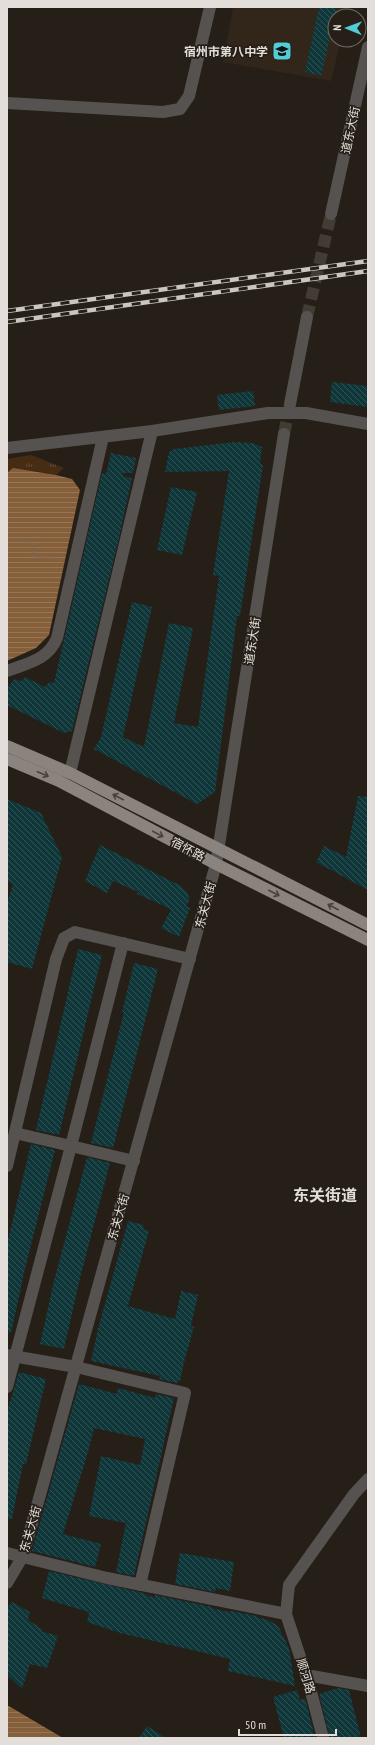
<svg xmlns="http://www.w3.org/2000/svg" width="375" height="1745" font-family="'PT Sans Narrow','Noto Sans SC',sans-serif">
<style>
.built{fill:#32261b}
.park{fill:url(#park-tufts)}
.water{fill:url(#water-rules)}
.building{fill:url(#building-back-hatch)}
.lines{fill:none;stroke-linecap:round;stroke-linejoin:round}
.minor-tunnel{stroke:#423c35;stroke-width:12;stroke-dasharray:12 6;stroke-linecap:butt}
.path{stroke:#736d67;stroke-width:2.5;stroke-dasharray:1 3;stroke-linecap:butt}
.minor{stroke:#56524f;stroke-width:12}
.major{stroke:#8b837d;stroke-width:12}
.rail-casing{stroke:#cbc6c1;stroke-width:4.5}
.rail{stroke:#261f18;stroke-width:3;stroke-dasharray:9;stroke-linecap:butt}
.oneway{stroke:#49423b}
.labels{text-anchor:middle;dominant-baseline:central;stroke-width:3.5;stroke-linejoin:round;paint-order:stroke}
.poi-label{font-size:12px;font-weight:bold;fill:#e3ded9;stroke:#261f18;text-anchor:end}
.street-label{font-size:12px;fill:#e3ded9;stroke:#261f18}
.district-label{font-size:16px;font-weight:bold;fill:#e3ded9;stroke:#261f18}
</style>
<defs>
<pattern id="park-tufts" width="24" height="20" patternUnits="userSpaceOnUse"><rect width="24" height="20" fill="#452c13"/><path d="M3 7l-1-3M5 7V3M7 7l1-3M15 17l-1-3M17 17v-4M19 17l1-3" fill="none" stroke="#604a35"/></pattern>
<pattern id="water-rules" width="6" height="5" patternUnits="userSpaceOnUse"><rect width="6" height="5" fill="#855f3a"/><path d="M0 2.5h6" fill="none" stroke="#967656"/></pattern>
<pattern id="building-back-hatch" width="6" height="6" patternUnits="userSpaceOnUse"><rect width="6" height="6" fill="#0f3639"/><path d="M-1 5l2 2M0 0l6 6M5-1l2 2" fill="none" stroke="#325355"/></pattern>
</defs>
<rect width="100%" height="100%" fill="#261f18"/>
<!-- built -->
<path class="built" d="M233,7H350L348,16H335V40H341L331,81L223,62Z"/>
<!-- park -->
<path class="park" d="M31,455L64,468L56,475L34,471L7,473V459Z"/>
<!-- water -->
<g class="water">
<path d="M13,468L56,475L72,479L80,490L49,635L36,648L7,661V473Z"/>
<path d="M7,1705L63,1738H7Z"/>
</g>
<!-- building -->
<g class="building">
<path d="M319,7H337L321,76L305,72Z"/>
<path d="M332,382L368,386V407L330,402Z"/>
<path d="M253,391L255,406L219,410L217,395Z"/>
<path d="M235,442L253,443L262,447L260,464L263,465L240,616H237L215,792L197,804L94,749L101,737L132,602L152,607L123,737L144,747L169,623L193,628L174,723L198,727L219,576L213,575L229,471L165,472L169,452L174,449Z"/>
<path d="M111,453L136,458L133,473H123V476L132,478L119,538L72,731L64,733L7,705V689L14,679L21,681L25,677L45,687L49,682L54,683L102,473L106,474Z"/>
<path d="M171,487L197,492L182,555L157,550Z"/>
<path d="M358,796L368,797V890L316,862L324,846L346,857Z"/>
<path d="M7,799L41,813L62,857L32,969L7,962V904L13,884L7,881Z"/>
<path d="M100,845L181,886L187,892L190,900L186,906L190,908L179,937L161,928L171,910L162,905L137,894L138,892L113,881L107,893L85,881Z"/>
<path d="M78,949L102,955L59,1135L36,1130Z"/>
<path d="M134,963L158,969L113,1148L91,1143L124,1012H122Z"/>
<path d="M31,1144L55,1150L25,1269L11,1333L7,1332V1244Z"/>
<path d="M87,1157L110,1163L80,1278L64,1349L40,1344L54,1281Z"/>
<path d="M128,1221L144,1225L143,1229L149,1231L128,1306L175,1319L181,1291L198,1295L191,1326L194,1327L184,1362L180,1381H178L177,1383L159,1379L160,1376L91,1361L98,1329Z"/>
<path d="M19,1372L46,1379L26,1464H23L12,1519H7V1412Z"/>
<path d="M79,1384L117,1394L118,1388L155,1398L156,1394L174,1398L134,1576L116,1572L126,1523L89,1516L101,1456L140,1465L145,1439L94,1428L88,1452L63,1534L101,1544L95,1567L32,1551Z"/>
<path d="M180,1553L234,1562L230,1591L216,1588L215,1592L175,1584Z"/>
<path d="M49,1571L143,1593L154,1598L155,1595L212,1607L211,1608L229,1612L231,1611L252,1615L270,1621L278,1626L289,1648L295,1686L228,1671L230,1659L120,1633L87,1622L89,1612L42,1598Z"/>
<path d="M12,1602L30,1612L28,1620L42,1629L41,1631L58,1636L47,1668L30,1664L22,1689L7,1675V1608Z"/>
<path d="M338,1688L349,1690L361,1738H330L319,1694Z"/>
<path d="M297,1690L300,1700L305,1698L315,1738H284L273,1697Z"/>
<path d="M147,1726L166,1738H139Z"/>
</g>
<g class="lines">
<!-- minor-tunnel -->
<g class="minor-tunnel">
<path d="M307,317L331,214"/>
<path d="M284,434L290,404"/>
</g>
<!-- path -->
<path class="path" d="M7,538L34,543L33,556L64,560"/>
<!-- minor -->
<g class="minor">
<path d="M7,103L163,112L180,109L189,96L210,7"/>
<path d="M331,214L368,47"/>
<path d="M290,404L307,317"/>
<path d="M7,448L152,431L268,413H306L368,424"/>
<path d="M7,671C28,663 48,660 57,638L103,437"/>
<path d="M70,773L152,431"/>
<path d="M15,1133L71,1146L123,943"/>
<path d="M7,1166L56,959L64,938L75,932L190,959"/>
<path d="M7,1355L76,1367L185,1393L140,1585"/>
<path d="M7,1387L71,1146L134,1161"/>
<path d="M7,1553L107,1578L286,1614"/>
<path d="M7,1583L23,1556L216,864L284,434"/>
<path d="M306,1675L368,1686"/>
<path d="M323,1738L309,1684L286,1614L289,1585L354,1494L368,1479"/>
</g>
<!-- major -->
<g class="major">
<path d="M7,746L70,773L368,925"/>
<path d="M7,759L59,781L216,864L368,940"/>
</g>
<!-- rail casing -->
<g class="rail-casing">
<g id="rail">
<path d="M7,311L368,261"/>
<path d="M7,322L368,271"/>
</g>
</g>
<!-- rail -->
<use href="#rail" class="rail"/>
</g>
<!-- one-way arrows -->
<defs><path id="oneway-shaft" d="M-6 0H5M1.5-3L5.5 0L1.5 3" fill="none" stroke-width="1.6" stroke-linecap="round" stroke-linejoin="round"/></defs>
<g class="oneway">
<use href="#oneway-shaft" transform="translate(43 774) rotate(23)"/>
<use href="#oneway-shaft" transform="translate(118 797) rotate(-153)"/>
<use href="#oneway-shaft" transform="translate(158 834) rotate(28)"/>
<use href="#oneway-shaft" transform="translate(274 893) rotate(27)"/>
<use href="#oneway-shaft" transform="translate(333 907) rotate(-153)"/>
</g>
<!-- icons -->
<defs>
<g id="school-square" transform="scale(1)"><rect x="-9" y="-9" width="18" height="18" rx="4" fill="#52ccd6" stroke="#261f18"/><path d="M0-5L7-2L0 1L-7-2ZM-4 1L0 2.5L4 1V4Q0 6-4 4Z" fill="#111"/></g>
</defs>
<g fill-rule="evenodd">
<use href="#school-square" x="282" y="51"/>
</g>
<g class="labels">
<!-- poi labels -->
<g class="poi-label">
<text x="268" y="51">宿州市第八中学</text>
</g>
<!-- street labels -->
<g class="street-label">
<text transform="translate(350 130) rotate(-78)">道东大街</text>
<text transform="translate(252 641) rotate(-81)">道东大街</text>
<text transform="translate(188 849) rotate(28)">宿怀路</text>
<text transform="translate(205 905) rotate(-75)">东关大街</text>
<text transform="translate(118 1217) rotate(-74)">东关大街</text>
<text transform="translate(30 1529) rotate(-74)">东关大街</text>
<text transform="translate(306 1676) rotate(73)">顺河路</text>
</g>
<!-- district labels -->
<g class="district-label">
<text x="325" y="1195">东关街道</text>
</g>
</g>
<!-- border -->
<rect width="375" height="1745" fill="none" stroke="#e3ded9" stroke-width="16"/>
<!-- north arrow -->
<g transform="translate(347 28) rotate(271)"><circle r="19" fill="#261f18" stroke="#726b65"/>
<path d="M0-3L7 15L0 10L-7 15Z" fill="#52ccd6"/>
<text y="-6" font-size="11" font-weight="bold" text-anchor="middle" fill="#e3ded9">N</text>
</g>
<!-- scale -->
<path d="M239 1729v6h97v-6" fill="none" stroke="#e3ded9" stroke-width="2"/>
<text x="245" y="1729" font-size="12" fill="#e3ded9" stroke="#261f18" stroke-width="3" paint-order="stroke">50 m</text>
</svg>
